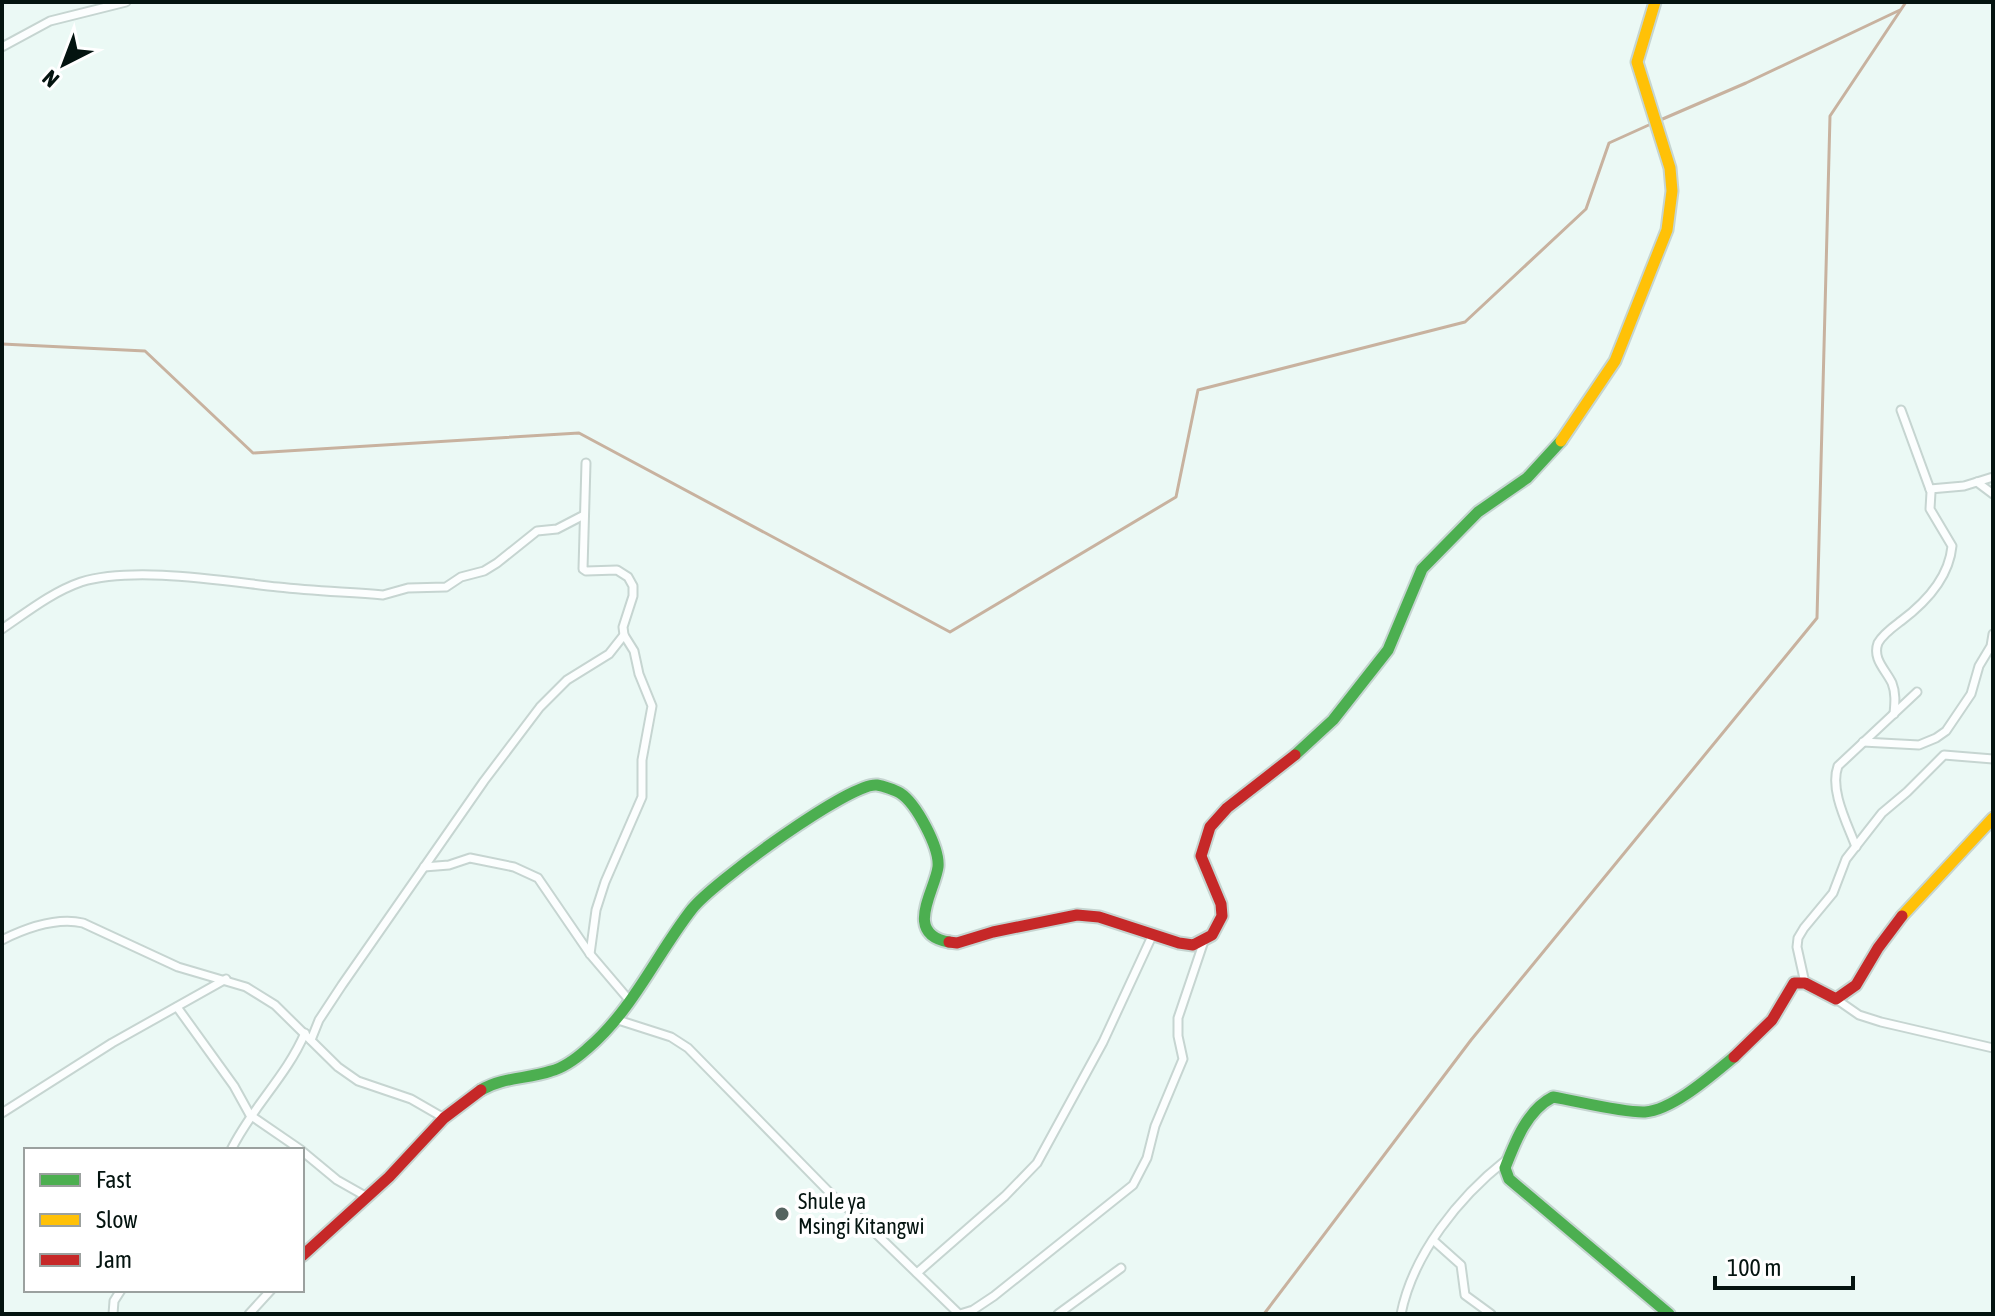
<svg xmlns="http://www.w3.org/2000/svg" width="1995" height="1316" font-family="'Asap Condensed',sans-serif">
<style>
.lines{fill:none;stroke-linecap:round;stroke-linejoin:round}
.stream{stroke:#c8b29f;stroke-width:3}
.street-casing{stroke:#c6d5d1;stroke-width:11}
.fast-casing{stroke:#c6d5d1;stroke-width:15}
.slow-casing{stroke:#c6d5d1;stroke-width:15}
.jam-casing{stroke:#c6d5d1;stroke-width:15}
.street{stroke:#fcfefe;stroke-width:7}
.fast{stroke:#4caf50;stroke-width:11}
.slow{stroke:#ffc107;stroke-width:11}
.jam{stroke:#c62828;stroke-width:11}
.poi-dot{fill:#556460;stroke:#fff;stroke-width:3}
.labels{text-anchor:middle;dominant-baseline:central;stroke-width:8;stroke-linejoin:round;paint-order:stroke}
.poi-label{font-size:22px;fill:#041410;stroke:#fff;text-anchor:start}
</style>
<rect width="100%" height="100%" fill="#ebf9f5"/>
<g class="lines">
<!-- stream -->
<g class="stream">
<path d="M1658,121L1746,83L1900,10"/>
<path d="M2,344L145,351L253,453L579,433L950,632L1176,497L1198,390L1465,322L1586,209L1609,143L1651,124"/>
<path d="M1264,1314L1471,1040L1817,618L1830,116L1906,2"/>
</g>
<!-- street casing -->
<g class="street-casing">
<g id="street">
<path d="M2,47L50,21L126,2"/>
<path d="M586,463L583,569L586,571L617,570L628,577L633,586V596L623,627L624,635L634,651L639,674L652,706L642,760V797L605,882L596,910L590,954"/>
<path d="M1977,482L1993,494"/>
<path d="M1930,489L1964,486L1993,477"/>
<path d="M2,629C27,612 52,592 81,582C134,566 223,581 278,587C313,591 348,592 383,595L408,588L446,587L461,577L484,571L497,563L537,531L557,529L584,515"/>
<path d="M1894,714C1895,703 1896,693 1892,683C1886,670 1872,659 1878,643C1883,634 1893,627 1901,621C1925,603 1949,578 1952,546L1930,509L1931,492L1901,410"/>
<path d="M1863,742L1919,745L1936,738L1946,731L1971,694L1979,666L1991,646L1993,634"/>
<path d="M1856,847C1848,825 1829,790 1838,766L1917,692"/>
<path d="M424,867L449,865L470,858L514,867L538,878L590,954L630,1001"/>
<path d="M2,940C26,928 56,917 83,923L178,967L246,987L275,1005L338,1067L358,1081L411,1099L444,1118"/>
<path d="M1805,983L1797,947L1798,938L1804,928L1833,893L1846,859L1882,813L1907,792L1944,755L1993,759"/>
<path d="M1836,999L1859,1015L1881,1022L1993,1048"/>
<path d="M177,1007L234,1086L250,1115L301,1150"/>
<path d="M618,1020L671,1037L688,1048L834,1197L862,1220L959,1314"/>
<path d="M311,1040L319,1020L342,985L484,781L540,707L567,680L609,654L624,635"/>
<path d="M2,1113L112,1043L226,979"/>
<path d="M231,1150C252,1107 286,1077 305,1033"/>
<path d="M302,1151L337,1180L367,1197"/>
<path d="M1433,1240L1461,1265L1465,1295L1491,1314"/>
<path d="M917,1273L1005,1196L1037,1163L1103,1042L1153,934"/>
<path d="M113,1314L114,1301L121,1290"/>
<path d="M249,1314L271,1290"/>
<path d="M960,1314L973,1310L994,1296L1133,1185L1147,1158L1155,1126L1183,1059L1178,1036V1018L1204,941"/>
<path d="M1058,1314L1121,1268"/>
<path d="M1401,1314C1413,1254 1459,1197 1506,1160"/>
</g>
</g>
<!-- fast casing -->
<g class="fast-casing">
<g id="fast">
<path d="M1295,755L1333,720L1388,650L1422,569L1478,512L1527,478L1561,441"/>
<path d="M481,1090C503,1077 528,1079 551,1071C563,1068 578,1057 587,1049C633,1010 656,955 692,909C711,884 850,782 877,785C883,786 895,790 900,793C916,803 940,848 938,867C935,891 903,934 949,942"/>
<path d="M1669,1314L1509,1179L1505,1168C1515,1142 1527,1110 1553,1097C1577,1101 1623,1113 1645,1112C1673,1110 1712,1075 1734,1057"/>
</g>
</g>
<!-- slow casing -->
<g class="slow-casing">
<g id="slow">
<path d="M1561,441L1615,361L1667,230L1672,191L1670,168L1637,62L1655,2"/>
<path d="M1902,916L1993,818"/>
</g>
</g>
<!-- jam casing -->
<g class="jam-casing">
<g id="jam">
<path d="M949,942L957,943L993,932L1077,915L1099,917L1179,943L1193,945L1212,935L1222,916L1221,904L1201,856L1210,827L1227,808L1295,755"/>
<path d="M1734,1057L1772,1020L1794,983H1805L1836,999L1856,985L1878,948L1902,916"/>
<path d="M302,1256L389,1177L444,1118L481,1090"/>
</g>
</g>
<!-- street -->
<use href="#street" class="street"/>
<!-- fast -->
<use href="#fast" class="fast"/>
<!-- slow -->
<use href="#slow" class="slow"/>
<!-- jam -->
<use href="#jam" class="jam"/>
</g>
<!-- markers -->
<circle class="poi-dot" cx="782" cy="1214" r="8"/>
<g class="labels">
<!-- poi labels -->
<g class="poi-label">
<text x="798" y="1201">Shule ya<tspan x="798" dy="25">Msingi Kitangwi</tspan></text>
</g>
</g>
<!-- border -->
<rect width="1995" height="1316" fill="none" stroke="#041410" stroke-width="8"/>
<!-- legend -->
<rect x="24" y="1148" width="280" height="144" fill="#ffffff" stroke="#9ba19f" stroke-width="2"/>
<rect x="40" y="1174" width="40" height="12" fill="#4caf50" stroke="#9ba19f" stroke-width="2"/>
<text x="96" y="1188" font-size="24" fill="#041410">Fast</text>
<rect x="40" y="1214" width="40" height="12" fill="#ffc107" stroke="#9ba19f" stroke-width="2"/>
<text x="96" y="1228" font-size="24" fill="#041410">Slow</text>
<rect x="40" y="1254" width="40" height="12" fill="#c62828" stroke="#9ba19f" stroke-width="2"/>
<text x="96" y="1268" font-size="24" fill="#041410">Jam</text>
<!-- north arrow -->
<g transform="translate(64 64) rotate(222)" stroke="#ffffff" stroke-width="6" paint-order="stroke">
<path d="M0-6L14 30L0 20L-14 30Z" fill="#041410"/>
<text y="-12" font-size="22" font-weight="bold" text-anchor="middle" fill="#041410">N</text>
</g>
<!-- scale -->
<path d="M1715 1276v12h138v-12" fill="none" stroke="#041410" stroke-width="4"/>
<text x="1727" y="1276" font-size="24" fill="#041410" stroke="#ffffff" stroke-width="6" paint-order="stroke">100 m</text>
</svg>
